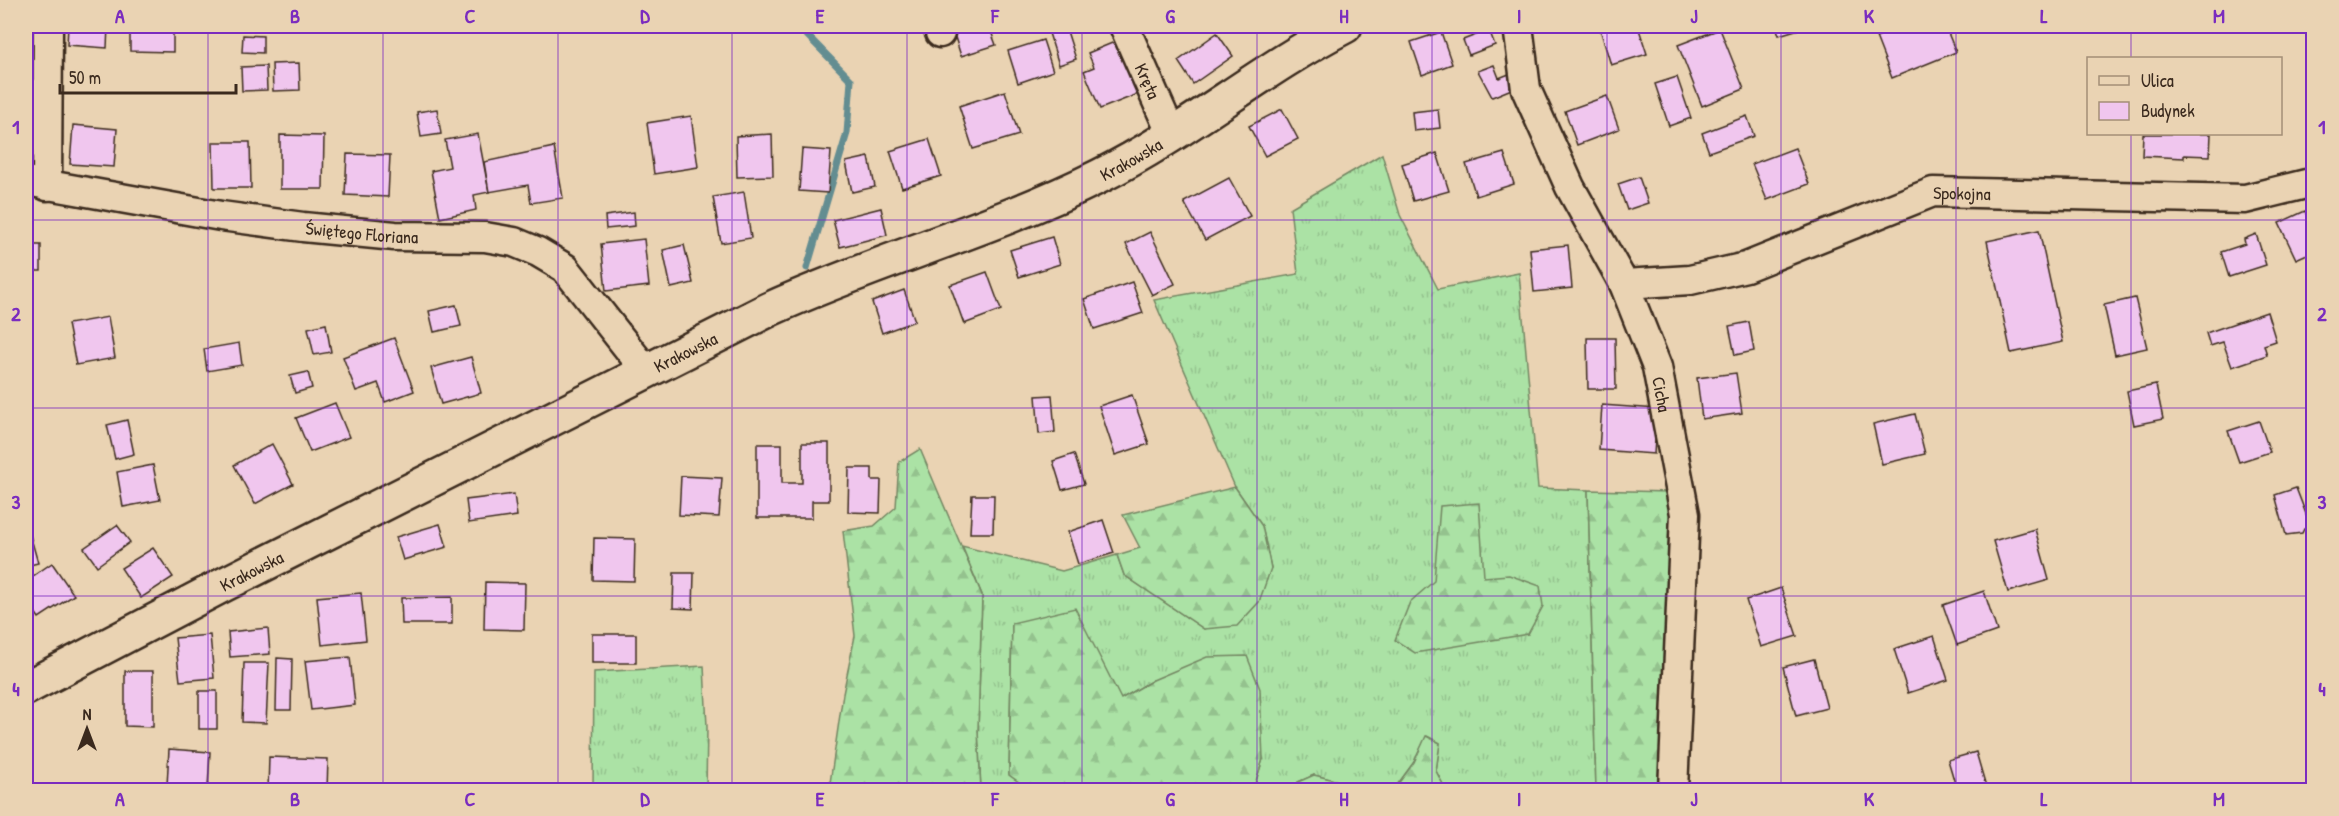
<svg xmlns="http://www.w3.org/2000/svg" width="2339" height="816" font-family="'Patrick Hand',sans-serif">
<style>
.grass{fill:url(#grass-tufts);stroke:#738662;stroke-width:1.5}
.forest{fill:url(#forest-firs);stroke:#738662;stroke-width:1.5}
.lines{fill:none;stroke-linecap:round;stroke-linejoin:round}
.stream{stroke:#648d91;stroke-width:7}
.building{fill:#f0c6ee;stroke:#3b2a1e;stroke-width:1.5}
.minor-casing{stroke:#3b2a1e;stroke-width:33}
.tertiary-casing{stroke:#3b2a1e;stroke-width:38}
.minor{stroke:#ead3b3;stroke-width:28}
.tertiary{stroke:#ead3b3;stroke-width:33}
.grid{fill:none;stroke:#7b2cbf;stroke-width:1.5;stroke-opacity:0.55}
.labels{text-anchor:middle;dominant-baseline:central;stroke-width:4.5;stroke-linejoin:round;paint-order:stroke}
.street-label{font-size:18px;fill:#3b2a1e;stroke:#ead3b3}
.neatline{fill:none;stroke:#7b2cbf;stroke-width:2}
.grid-label{font-size:20px;text-anchor:middle;font-weight:bold;fill:#7b2cbf}
</style>
<defs>
<pattern id="grass-tufts" width="24" height="20" patternUnits="userSpaceOnUse" patternTransform="scale(1.5)"><rect width="24" height="20" fill="#abe2a5"/><path d="M3 7l-1-3M5 7V3M7 7l1-3M15 17l-1-3M17 17v-4M19 17l1-3" fill="none" stroke="#94c28e"/></pattern>
<pattern id="forest-firs" width="22" height="20" patternUnits="userSpaceOnUse" patternTransform="scale(1.5)"><rect width="22" height="20" fill="#abe2a5"/><path d="M5 1l3.5 6h-7zM16 11l3.5 6h-7z" fill="#94c28e"/></pattern>
</defs>
<rect width="100%" height="100%" fill="#ead3b3"/>
<filter id="ink" filterUnits="userSpaceOnUse"><feTurbulence type="fractalNoise" baseFrequency=".0167" numOctaves="2"/><feDisplacementMap in="SourceGraphic" scale="12" xChannelSelector="R" yChannelSelector="G"/><feConvolveMatrix kernelMatrix="1 2 1 2 8 2 1 2 1" color-interpolation-filters="sRGB"/></filter>
<g filter="url(#ink)">
<!-- grass -->
<g class="grass">
<path d="M1382,154L1400,215L1438,289L1519,273L1538,488L1588,490L1596,790H1446L1436,771L1440,743L1427,736L1414,762L1395,788L1371,789L1314,775L1298,782L1296,790H1253L1263,759L1153,680L1121,699L1012,623L1009,774L1030,790H981L978,731L982,595L962,546L1062,571L1117,555L1124,575L1204,629L1271,568L1262,526L1235,487L1154,300L1298,274L1290,208Z"/>
<path d="M704,666L707,727L706,790H593L594,672Z"/>
</g>
<!-- forest -->
<g class="forest">
<path d="M920,449L982,595L978,731L981,790H829L843,694L855,636L843,531L874,526L896,507L899,462Z"/>
<path d="M1235,487L1262,526L1271,568L1259,602L1237,626L1204,629L1124,575L1117,555L1140,548L1123,515Z"/>
<path d="M1588,490L1670,492L1671,757L1667,790H1596Z"/>
<path d="M1479,503L1484,577L1509,575L1540,586L1543,606L1528,634L1415,653L1395,640L1410,602L1434,581L1440,506Z"/>
<path d="M1075,608L1121,699L1153,680L1207,657L1247,656L1260,689L1263,759L1253,790H1030L1009,775L1012,623Z"/>
<path d="M1426,736L1440,743L1436,771L1446,790H1296L1298,782L1314,775L1371,789L1395,788L1414,762Z"/>
</g>
<g class="lines">
<!-- stream -->
<path class="stream" d="M798,26L851,80L847,133L807,268"/>
</g>
<!-- building -->
<g class="building">
<path d="M68,26H108L107,48L67,45Z"/>
<path d="M885,26H918L886,32Z"/>
<path d="M982,26H989L996,45L961,56L954,34Z"/>
<path d="M1599,26H1638L1647,54L1611,65Z"/>
<path d="M1776,26H1809L1779,35Z"/>
<path d="M1903,26H1945L1956,52L1892,78L1876,37Z"/>
<path d="M130,27L173,28V52L130,51Z"/>
<path d="M1066,28L1076,59L1059,65L1049,33Z"/>
<path d="M1720,29L1744,89L1702,106L1678,45Z"/>
<path d="M1489,30L1495,45L1469,55L1463,40Z"/>
<path d="M1441,32L1452,64L1422,75L1411,42Z"/>
<path d="M1217,33L1233,56L1193,84L1178,61Z"/>
<path d="M243,35L263,36V53L242,52Z"/>
<path d="M1043,40L1053,71L1018,83L1008,51Z"/>
<path d="M1117,41L1138,94L1100,109L1084,71L1094,67L1088,53Z"/>
<path d="M299,63L300,90L273,91L272,64Z"/>
<path d="M1494,65L1499,78L1509,74L1514,88L1492,97L1478,71Z"/>
<path d="M266,66L267,90L242,91L241,67Z"/>
<path d="M1677,77L1691,118L1669,126L1655,84Z"/>
<path d="M1005,91L1019,135L973,149L959,106Z"/>
<path d="M1607,96L1619,129L1577,145L1565,111Z"/>
<path d="M437,109L441,134L421,137L417,112Z"/>
<path d="M1282,109L1298,139L1265,156L1249,126Z"/>
<path d="M1438,109L1440,128L1414,131L1412,112Z"/>
<path d="M691,116L698,167L654,174L647,123Z"/>
<path d="M1747,116L1754,136L1709,152L1702,133Z"/>
<path d="M73,125L117,129L114,167L70,164Z"/>
<path d="M478,134L489,192L474,195L476,210L440,218L431,171L450,167L445,140Z"/>
<path d="M772,134L773,176L737,177L736,136Z"/>
<path d="M2143,134H2211L2210,156L2184,155V158L2142,156Z"/>
<path d="M280,135L324,136L323,189H280Z"/>
<path d="M929,139L941,176L902,188L890,151Z"/>
<path d="M213,142H250L251,188H214Z"/>
<path d="M554,147L563,198L531,203L528,185L489,192L484,162Z"/>
<path d="M1795,148L1809,184L1767,200L1752,164Z"/>
<path d="M802,149L831,151L828,193L799,191Z"/>
<path d="M1437,153L1449,191L1413,201L1402,164Z"/>
<path d="M1504,153L1514,184L1476,196L1466,164Z"/>
<path d="M347,154L390,155L388,197L345,195Z"/>
<path d="M869,157L875,187L852,192L846,162Z"/>
<path d="M1639,177L1648,203L1627,210L1618,184Z"/>
<path d="M1229,178L1250,216L1205,240L1184,202Z"/>
<path d="M744,192L751,238L721,243L713,197Z"/>
<path d="M881,208L887,235L840,247L833,220Z"/>
<path d="M2305,211L2314,230V251L2296,259L2279,223Z"/>
<path d="M634,212L635,226L606,229L605,216Z"/>
<path d="M2039,230L2063,342L2011,353L1987,241Z"/>
<path d="M1150,232L1175,284L1152,295L1126,244Z"/>
<path d="M2256,234L2266,265L2229,277L2221,252L2245,244L2244,239Z"/>
<path d="M1052,237L1060,264L1019,277L1010,250Z"/>
<path d="M644,239L649,286L606,291L601,244Z"/>
<rect x="26" y="245" width="15" height="26"/>
<path d="M684,245L693,283L671,288L663,250Z"/>
<path d="M1568,245L1572,288L1534,292L1530,249Z"/>
<path d="M987,272L1001,310L964,324L950,285Z"/>
<path d="M1132,282L1143,313L1094,329L1084,299Z"/>
<path d="M904,290L915,321L882,333L872,302Z"/>
<path d="M2135,298L2147,348L2115,355L2104,305Z"/>
<path d="M456,305L461,326L434,332L429,311Z"/>
<path d="M2267,312L2276,341L2264,345L2267,355L2232,367L2223,342L2210,346L2206,333Z"/>
<path d="M108,317L115,358L76,365L68,324Z"/>
<path d="M1749,322L1754,351L1735,355L1729,326Z"/>
<path d="M326,324L331,352L314,355L308,328Z"/>
<path d="M394,338L414,391L385,402L378,383L356,391L343,357Z"/>
<path d="M1587,338H1615L1616,389H1588Z"/>
<path d="M239,343L242,365L207,371L204,349Z"/>
<path d="M471,357L481,393L441,404L431,368Z"/>
<path d="M308,372L312,388L295,393L290,376Z"/>
<path d="M1736,373L1742,413L1702,419L1697,378Z"/>
<path d="M2156,385L2163,419L2134,425L2127,391Z"/>
<path d="M1052,395L1055,432L1039,434L1036,396Z"/>
<path d="M1132,395L1149,444L1115,455L1099,406Z"/>
<path d="M335,403L349,437L310,452L296,418Z"/>
<path d="M1602,405L1657,409L1654,454L1599,450Z"/>
<path d="M1915,414L1925,454L1882,464L1873,424Z"/>
<path d="M127,420L134,454L115,459L107,425Z"/>
<path d="M2259,421L2270,452L2239,462L2228,431Z"/>
<path d="M802,443H829V501H812V518H757V444H782V483H802Z"/>
<path d="M272,444L293,484L255,504L234,465Z"/>
<path d="M1074,454L1084,484L1062,490L1053,461Z"/>
<path d="M153,465L160,500L123,507L117,472Z"/>
<path d="M849,468H872V480H881L880,513L848,512Z"/>
<path d="M681,476L722,478L719,517L679,515Z"/>
<path d="M2296,488L2311,527L2304,529L2302,533L2286,535L2275,495Z"/>
<path d="M514,494L517,516L469,523L466,500Z"/>
<path d="M972,495H994L993,533H970Z"/>
<path d="M1103,520L1114,553L1078,564L1068,532Z"/>
<path d="M440,524L447,547L403,560L396,537Z"/>
<path d="M117,525L130,542L97,566L84,548Z"/>
<path d="M2035,529L2049,580L2008,592L1993,541Z"/>
<path d="M29,531L38,563L26,566V532Z"/>
<path d="M594,538L635,539L634,581L593,580Z"/>
<path d="M153,548L173,577L141,598L121,568Z"/>
<path d="M52,563L74,595L39,618L26,599V581Z"/>
<path d="M674,573H694L693,609L673,608Z"/>
<path d="M485,582L525,583L524,630L484,629Z"/>
<path d="M1781,588L1797,636L1761,647L1746,600Z"/>
<path d="M1984,591L1997,631L1957,645L1943,605Z"/>
<path d="M361,593L366,640L322,645L317,597Z"/>
<path d="M452,597V624H402L401,598Z"/>
<path d="M268,628L270,654L230,657L228,632Z"/>
<rect x="592" y="634" width="44" height="29"/>
<path d="M210,635L214,678L180,681L175,638Z"/>
<path d="M1934,636L1948,680L1908,693L1894,649Z"/>
<path d="M350,657L355,705L311,710L305,661Z"/>
<path d="M277,658L292,659L291,710H276Z"/>
<path d="M1814,659L1827,708L1796,716L1783,667Z"/>
<path d="M244,663H269L266,723L242,722Z"/>
<path d="M125,671H153V727L125,726Z"/>
<rect x="199" y="691" width="18" height="38"/>
<path d="M169,749L210,752L208,788L167,786Z"/>
<path d="M1976,752L1987,790H1957L1948,760Z"/>
<path d="M269,757L328,759L327,790H268Z"/>
</g>
<g class="lines">
<!-- minor casing -->
<g class="minor-casing">
<g id="minor">
<path d="M938,26L940,33"/>
<path id="s1" d="M1124,26L1172,135"/>
<path id="s2" d="M1518,26L1526,89L1570,187L1624,284L1657,367L1685,514L1673,790"/>
<path id="s3" d="M26,181L221,216L303,227L395,236L485,237L514,242L538,252L565,268L647,372"/>
<path d="M47,186L48,26"/>
<path id="s4" d="M1624,284L1690,280L1746,267L1933,192L2245,199L2314,182"/>
</g>
</g>
<!-- tertiary casing -->
<g class="tertiary-casing">
<g id="tertiary">
<path id="s5" d="M26,688L223,585L770,309C878,260 994,229 1100,176C1186,133 1260,70 1345,26"/>
</g>
</g>
<!-- minor -->
<use href="#minor" class="minor"/>
<!-- tertiary -->
<use href="#tertiary" class="tertiary"/>
</g>
</g>
<!-- grid -->
<path class="grid" d="M208,26V790M383,26V790M558,26V790M732,26V790M907,26V790M1082,26V790M1257,26V790M1432,26V790M1607,26V790M1781,26V790M1956,26V790M2131,26V58M2131,134V790M26,220H2314M26,408H2314M26,596H2314"/>
<g class="labels">
<!-- street labels -->
<g class="street-label">
<text stroke="none"><textPath href="#s1" startOffset="60">Kręta</textPath></text>
<text stroke="none"><textPath href="#s5" startOffset="1226">Krakowska</textPath></text>
<text stroke="none"><textPath href="#s4" startOffset="354">Spokojna</textPath></text>
<text stroke="none"><textPath href="#s3" startOffset="340">Świętego Floriana</textPath></text>
<text stroke="none"><textPath href="#s5" startOffset="740">Krakowska</textPath></text>
<text stroke="none"><textPath href="#s2" startOffset="399">Cicha</textPath></text>
<text stroke="none"><textPath href="#s5" startOffset="254">Krakowska</textPath></text>
</g>
</g>
<!-- margin -->
<rect width="2339" height="816" fill="none" stroke="#ead3b3" stroke-width="66"/>
<!-- legend -->
<rect x="2087" y="57" width="195" height="78" fill="#ead3b3" stroke="#a48f77" stroke-width="1.5"/>
<rect x="2099" y="76" width="30" height="9" fill="#ead3b3" stroke="#a48f77" stroke-width="1.5"/>
<text x="2141" y="87" font-size="18" fill="#3b2a1e">Ulica</text>
<rect x="2099" y="102" width="30" height="18" fill="#f0c6ee" stroke="#a48f77" stroke-width="1.5"/>
<text x="2141" y="117" font-size="18" fill="#3b2a1e">Budynek</text>
<!-- north arrow -->
<g transform="translate(87 729)" stroke="#ead3b3" stroke-width="4.5" paint-order="stroke">
<path d="M0-4.5L10 22L0 15L-10 22Z" fill="#3b2a1e"/>
<text y="-9" font-size="16" font-weight="bold" text-anchor="middle" fill="#3b2a1e">N</text>
</g>
<!-- scale -->
<path d="M60 84v9h176v-9" fill="none" stroke="#3b2a1e" stroke-width="3"/>
<text x="69" y="84" font-size="18" fill="#3b2a1e" stroke="#ead3b3" stroke-width="4.5" paint-order="stroke">50 m</text>
<rect x="33" y="33" width="2273" height="750" class="neatline"/>
<g class="grid-label">
<text x="120" y="23">A</text>
<text x="295" y="23">B</text>
<text x="470" y="23">C</text>
<text x="645" y="23">D</text>
<text x="820" y="23">E</text>
<text x="995" y="23">F</text>
<text x="1170" y="23">G</text>
<text x="1344" y="23">H</text>
<text x="1519" y="23">I</text>
<text x="1694" y="23">J</text>
<text x="1869" y="23">K</text>
<text x="2044" y="23">L</text>
<text x="2219" y="23">M</text>
<text x="16" y="134">1</text>
<text x="2322" y="134">1</text>
<text x="16" y="321">2</text>
<text x="2322" y="321">2</text>
<text x="16" y="509">3</text>
<text x="2322" y="509">3</text>
<text x="16" y="696">4</text>
<text x="2322" y="696">4</text>
<text x="120" y="806">A</text>
<text x="295" y="806">B</text>
<text x="470" y="806">C</text>
<text x="645" y="806">D</text>
<text x="820" y="806">E</text>
<text x="995" y="806">F</text>
<text x="1170" y="806">G</text>
<text x="1344" y="806">H</text>
<text x="1519" y="806">I</text>
<text x="1694" y="806">J</text>
<text x="1869" y="806">K</text>
<text x="2044" y="806">L</text>
<text x="2219" y="806">M</text>
</g>
</svg>
